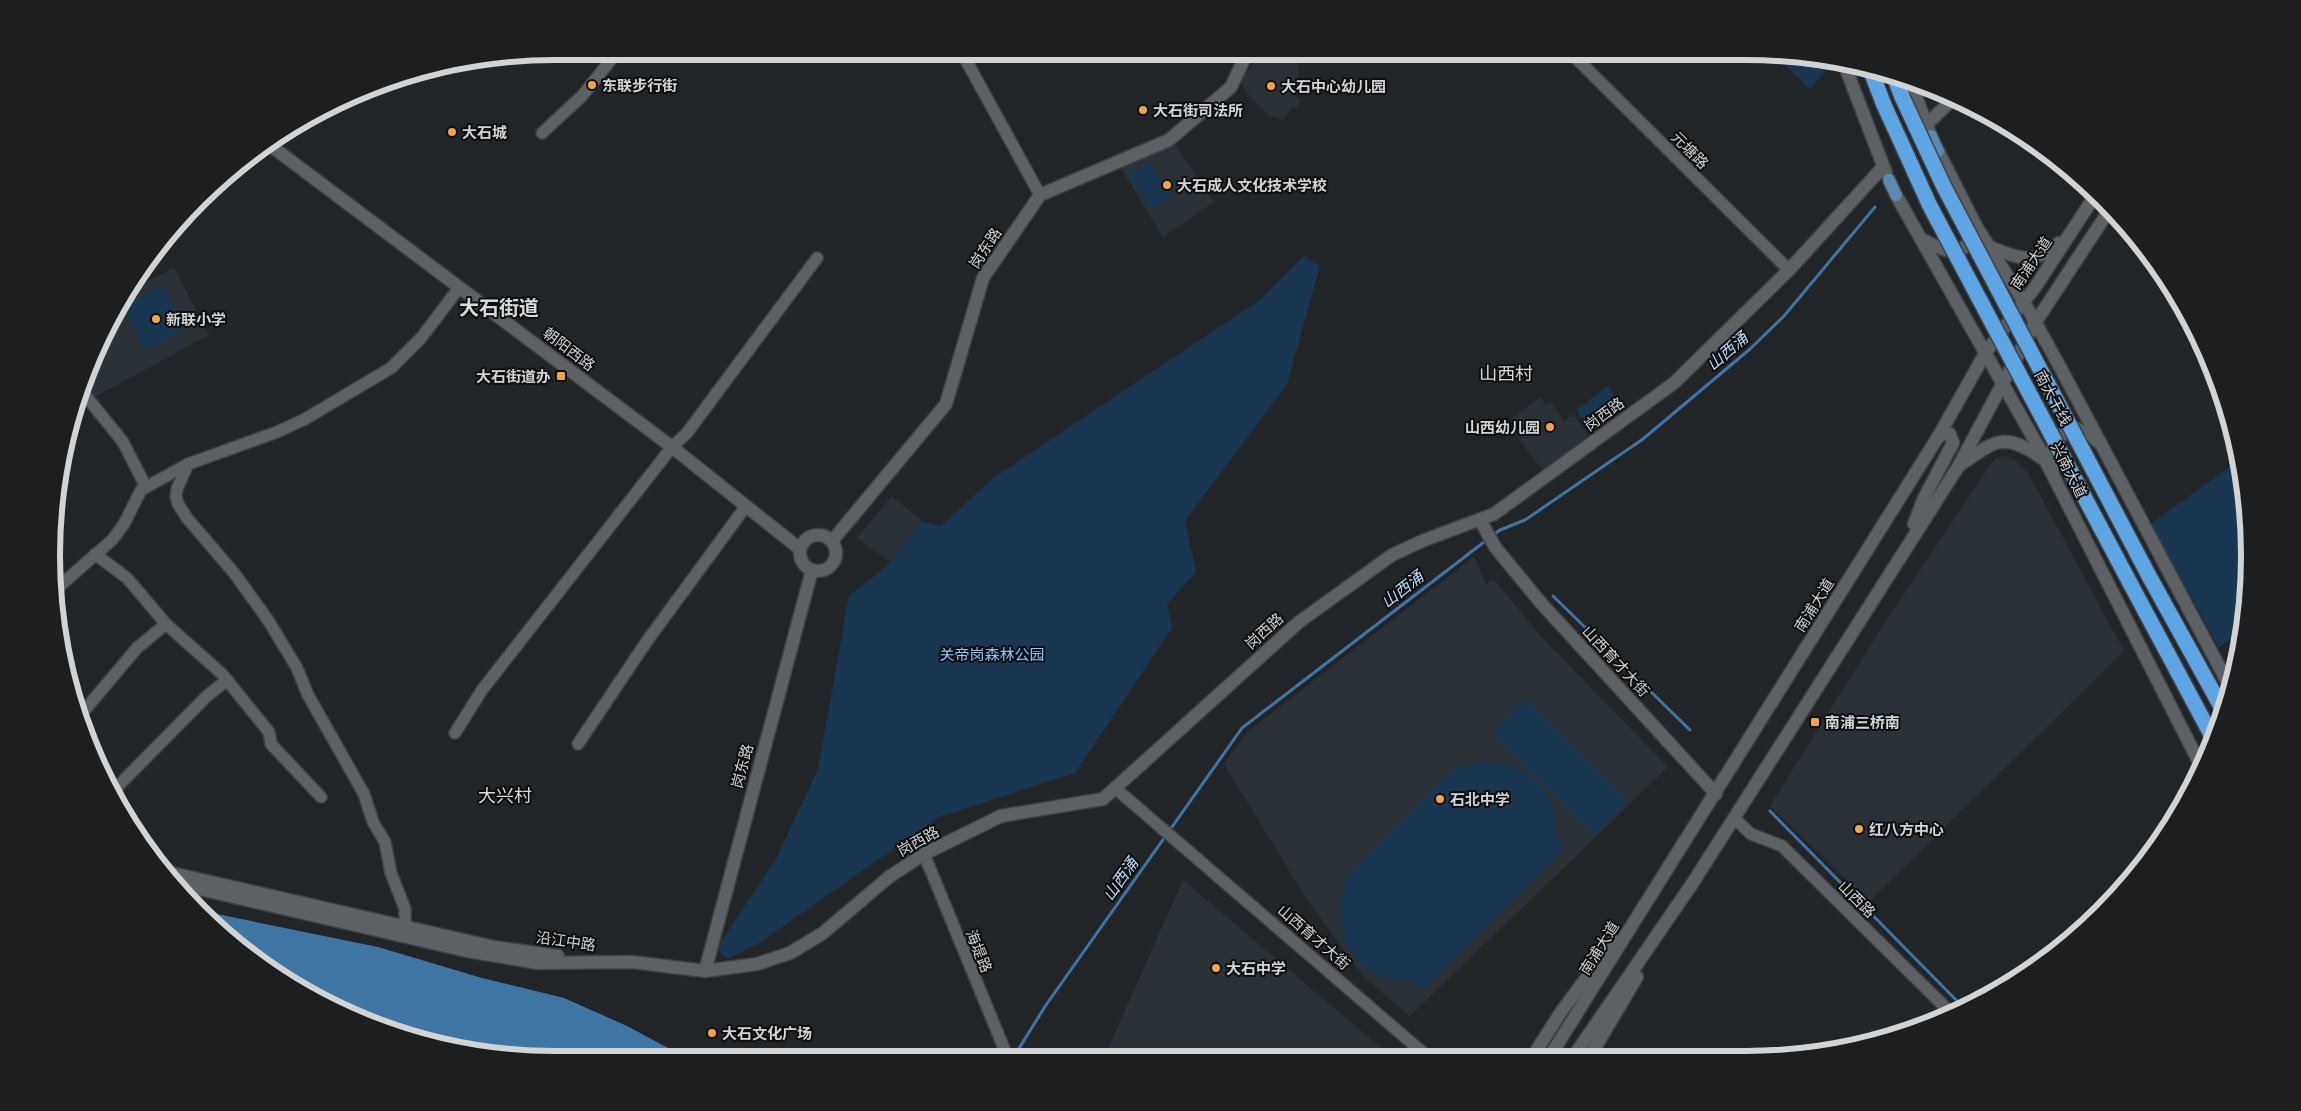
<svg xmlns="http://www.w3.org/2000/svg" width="2301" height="1111" font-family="'Titillium Web','Noto Sans SC',sans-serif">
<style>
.built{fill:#2a3238}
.green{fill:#193750}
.water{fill:#3f75a3}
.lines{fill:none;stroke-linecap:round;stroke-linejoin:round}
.stream{stroke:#3f75a3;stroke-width:3}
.street-casing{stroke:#3f4143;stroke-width:14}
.secondary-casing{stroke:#3f4143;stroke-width:15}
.primary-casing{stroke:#3f4143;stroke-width:15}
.highway-casing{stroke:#3f4143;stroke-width:18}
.street{stroke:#5e6164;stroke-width:11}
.secondary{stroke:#5e6164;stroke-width:12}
.primary{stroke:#5d8ab0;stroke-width:12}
.highway{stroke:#5da5e3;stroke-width:15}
.highway-bridge-casing{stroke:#3f4143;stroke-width:18;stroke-linecap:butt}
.highway-bridge{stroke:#5da5e3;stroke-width:15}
.poi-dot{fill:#f4a344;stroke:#0d0e0f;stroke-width:2}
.labels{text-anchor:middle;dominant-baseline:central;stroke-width:4;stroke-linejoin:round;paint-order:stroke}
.poi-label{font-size:15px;font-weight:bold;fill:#d1d3d4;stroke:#0d0e0f;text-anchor:start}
.street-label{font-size:15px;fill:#d1d3d4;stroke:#0d0e0f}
.park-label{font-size:15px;fill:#8cc7fe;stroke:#0d0e0f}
.water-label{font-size:16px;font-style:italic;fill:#bedbf7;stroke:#0d0e0f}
.quarter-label{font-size:18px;fill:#d6dadd;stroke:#0d0e0f}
.district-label{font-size:20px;font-weight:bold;fill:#d6dadd;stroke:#0d0e0f}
.rim{fill:none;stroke:#d1d3d4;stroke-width:6}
</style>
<rect width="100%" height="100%" fill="#222528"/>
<!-- built -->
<g class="built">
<path d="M1257,51H1275L1276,59H1298L1299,90L1295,95L1301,101L1296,108L1292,107L1284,120L1270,116L1251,98L1239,81L1250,69Z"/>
<path d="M1175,144L1214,202L1163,237L1121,168L1164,147L1165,150Z"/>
<path d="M174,268L209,335L93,398L82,387L90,363L119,303L127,292Z"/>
<path d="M1540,397L1546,405L1550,401L1564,421L1573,414L1588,435L1543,471L1518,438L1523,434L1511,419Z"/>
<path d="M2007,456L2016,461L2028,473L2124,651L1869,902L1770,806L1891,613L1987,469L1996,458Z"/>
<path d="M892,496L922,521L890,562L857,538Z"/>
<path d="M1474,557L1486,584L1494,580L1545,641L1668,767L1410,1016L1366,979L1351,961L1303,893L1224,764L1247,732Z"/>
<path d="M1183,880L1392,1057L1104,1058Z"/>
</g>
<!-- green -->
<g class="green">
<path d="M1774,54L1828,59L1830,66L1810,89Z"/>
<path d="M1150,161L1172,197L1151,210L1129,174Z"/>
<path d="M1304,256L1320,266L1287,384L1185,521L1196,572L1167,604L1172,628L1075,773L939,817L761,942L728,959L717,948L776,859L818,769L849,596L887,566L922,521L940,527L992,479L1260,300Z"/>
<path d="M163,285L186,327L146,350L123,307Z"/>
<path d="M1608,386L1621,405L1589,428L1576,410Z"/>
<path d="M2240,459L2250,556L2242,631L2219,648L2151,524Z"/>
<path d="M1525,699L1627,801L1594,835L1492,733Z"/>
<path d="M1491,761C1536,772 1557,791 1557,839L1566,847L1424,989C1408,976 1398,982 1381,976C1340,962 1334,912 1347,877L1453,770Z"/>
</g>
<!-- water -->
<path class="water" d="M197,910L378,947L482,978L564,998L627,1026L670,1049L678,1059L555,1060L457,1050L362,1021L276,975Z"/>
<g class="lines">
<!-- stream -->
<g class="stream">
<path d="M1493,535L1500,530L1525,520L1643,439L1750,349L1784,316L1875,207"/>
<path d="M1553,596L1690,730"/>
<path d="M1770,811L1963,1007"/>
<path d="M1013,1058L1046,1005L1242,728L1488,539"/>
</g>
<!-- street casing -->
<g class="street-casing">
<g id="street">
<path d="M961,51L1040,195"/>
<path d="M1569,51L1789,270"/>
<path d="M542,133L582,96L618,51"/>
<path d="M81,390L123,442L146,487"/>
<path d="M188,464L177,489L176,496L178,504L187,518L234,573L268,620L297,668L308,695L364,794L373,822L385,842L391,873L405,909V933"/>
<path d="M95,554L127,578L166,624"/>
<path d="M54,591L112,540L124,524L141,490L188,464L277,432L305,419L391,368L421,338L459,288"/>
<path d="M78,718L137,648L166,624L222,674L269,732L271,744L321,797"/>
<path d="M455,733L482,690L672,447L687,433L817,258"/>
<path d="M578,744L647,641L746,506"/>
<path d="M117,787L207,696L227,680"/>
<path d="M1115,788L1428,1057"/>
<path d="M1734,818L1751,834L1782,846L1952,1014"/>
<path d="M924,854L1008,1058"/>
</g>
</g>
<!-- secondary casing -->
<g class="secondary-casing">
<g id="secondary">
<path d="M1843,61L1886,173"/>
<path d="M1910,81L1931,136"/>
<path d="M1926,125L1954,98"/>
<path d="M267,143L672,447L800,549"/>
<path d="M1938,151L1976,226L2024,302L2060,367L2230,687"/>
<path d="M1896,195L2039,448L2201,766"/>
<path d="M1920,238C1941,250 1963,262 1975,232"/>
<path d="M1988,246C2015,258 2036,266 2059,243"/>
<path d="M1960,465C1996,440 2004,431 2043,459"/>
<path d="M2053,469C2049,444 2054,435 2078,429L2092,436L2098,442"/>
<path d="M1480,520L1495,547L1541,603L1716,794"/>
<path d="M1914,524L1924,498L1953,443L1950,434H1944L1938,437"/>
<circle cx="818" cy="553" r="18"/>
<path d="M832,541L946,404L983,278L1040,195L1169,140L1231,87L1248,51"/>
<path d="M163,871L494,947L558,956"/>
<path d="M174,883L467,951L538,963L632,962L705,971L757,964L790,953L823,933L889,877L924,854L1001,816L1103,799L1299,622L1392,555L1422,541L1494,514L1674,383L1789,270L1883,167"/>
<path d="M705,971L812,570"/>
<path d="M1533,1056L1561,1012L1614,941"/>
<path d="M1550,1056L1938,437L1986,352L2036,286L2096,194"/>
<path d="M1574,1056L1692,884L1958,467L2035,323L2110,209"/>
<path d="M1590,1056L1637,977"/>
</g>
</g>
<!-- primary casing -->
<g class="primary-casing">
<g id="primary">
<path d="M1931,136L1938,151"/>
<path d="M1889,180L1896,195"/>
</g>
</g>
<!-- highway casing -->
<g class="highway-casing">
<g id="highway">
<path d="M1870,69L1884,105"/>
<path d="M1894,76L1902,97"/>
<path d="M2149,576L2223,710"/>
<path d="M2130,583L2214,740"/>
</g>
</g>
<!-- street -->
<use href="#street" class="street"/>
<!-- secondary -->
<use href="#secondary" class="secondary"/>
<!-- primary -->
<use href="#primary" class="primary"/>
<!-- highway -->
<use href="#highway" class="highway"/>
<!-- highway-bridge casing -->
<g class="highway-bridge-casing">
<g id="highway-bridge">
<path d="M1902,97L1943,185L2149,576"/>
<path d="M1884,105L1930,206L2130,583"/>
</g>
</g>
<!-- highway-bridge -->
<use href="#highway-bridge" class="highway-bridge"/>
</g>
<!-- markers -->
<g class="poi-dot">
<circle cx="592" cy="85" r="5"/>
<circle cx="1271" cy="86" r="5"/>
<circle cx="1143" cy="110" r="5"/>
<circle cx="452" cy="132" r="5"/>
<circle cx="1167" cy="185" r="5"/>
<circle cx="156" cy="319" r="5"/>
<rect x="556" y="371" width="10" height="10" rx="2.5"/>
<circle cx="1550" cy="427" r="5"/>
<rect x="1810" y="717" width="10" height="10" rx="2.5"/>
<circle cx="1440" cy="799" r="5"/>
<circle cx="1859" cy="829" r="5"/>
<circle cx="1216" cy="968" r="5"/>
<circle cx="712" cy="1033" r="5"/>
</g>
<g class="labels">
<!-- poi labels -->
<g class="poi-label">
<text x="602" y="85">东联步行街</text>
<text x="1281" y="86">大石中心幼儿园</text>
<text x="1153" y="110">大石街司法所</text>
<text x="462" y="132">大石城</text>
<text x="1177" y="185">大石成人文化技术学校</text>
<text x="166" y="319">新联小学</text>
<text x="551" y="376" text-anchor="end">大石街道办</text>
<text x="1540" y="427" text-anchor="end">山西幼儿园</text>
<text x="1825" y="722">南浦三桥南</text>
<text x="1450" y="799">石北中学</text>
<text x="1869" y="829">红八方中心</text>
<text x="1226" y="968">大石中学</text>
<text x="722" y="1033">大石文化广场</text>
</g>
<!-- street labels -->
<g class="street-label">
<text transform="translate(1690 150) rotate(45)">元塘路</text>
<text transform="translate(985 248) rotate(-57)">岗东路</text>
<text transform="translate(2031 263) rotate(-56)">南浦大道</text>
<text transform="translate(569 349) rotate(37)">朝阳西路</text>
<text transform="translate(2053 398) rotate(62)">南大干线</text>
<text transform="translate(1604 414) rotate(-36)">岗西路</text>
<text transform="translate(2069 470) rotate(63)">兴南大道</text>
<text transform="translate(1814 605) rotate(-58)">南浦大道</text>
<text transform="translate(1264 631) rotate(-42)">岗西路</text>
<text transform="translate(1616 661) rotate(47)">山西育才大街</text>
<text transform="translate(742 766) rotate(-75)">岗东路</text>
<text transform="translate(918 841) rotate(-29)">岗西路</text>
<text transform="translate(1857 899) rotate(45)">山西路</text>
<text transform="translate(1314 937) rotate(41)">山西育才大街</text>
<text transform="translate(566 941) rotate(8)">沿江中路</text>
<text transform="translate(1599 948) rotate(-58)">南浦大道</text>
<text transform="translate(979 951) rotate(68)">海堤路</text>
</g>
<!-- park labels -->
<g class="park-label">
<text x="992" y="654">关帝岗森林公园</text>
</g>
<!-- water labels -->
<g class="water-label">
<text transform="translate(1727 351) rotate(-41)">山西涌</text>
<text transform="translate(1402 589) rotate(-38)">山西涌</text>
<text transform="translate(1120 879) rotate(-55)">山西涌</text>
</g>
<!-- quarter labels -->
<g class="quarter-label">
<text x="1506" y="373">山西村</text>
<text x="505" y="795">大兴村</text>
</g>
<!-- district labels -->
<g class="district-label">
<text x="499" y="307">大石街道</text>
</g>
</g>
<!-- crop -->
<path d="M0 0H2301V1111H0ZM555 60H1746A495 495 0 0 1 2241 555V556A495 495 0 0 1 1746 1051H555A495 495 0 0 1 60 556V555A495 495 0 0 1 555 60Z" fill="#1d1e1f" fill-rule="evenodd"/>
<path class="rim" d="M555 60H1746A495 495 0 0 1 2241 555V556A495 495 0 0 1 1746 1051H555A495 495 0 0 1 60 556V555A495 495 0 0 1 555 60Z"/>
</svg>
